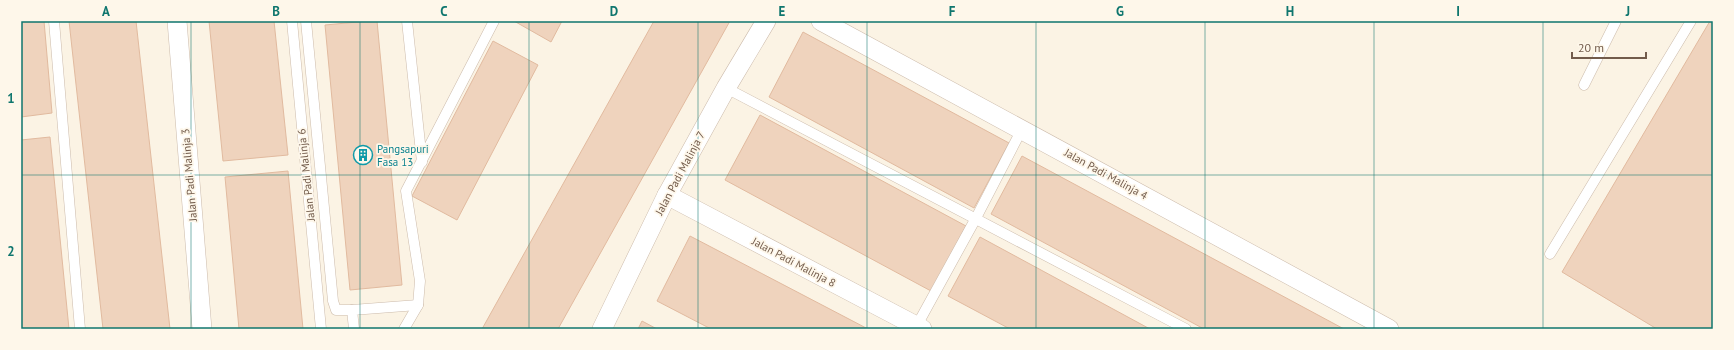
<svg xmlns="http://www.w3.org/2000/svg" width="1734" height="350" font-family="'PT Sans',sans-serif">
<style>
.building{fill:#efd3bd;stroke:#e1ba9f}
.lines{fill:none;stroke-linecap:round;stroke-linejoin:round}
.lane-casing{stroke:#ccbbab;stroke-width:11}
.street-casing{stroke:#ccbbab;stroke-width:20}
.lane{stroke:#fff;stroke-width:10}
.street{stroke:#fff;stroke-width:19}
.grid{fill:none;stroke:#0f766e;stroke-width:1;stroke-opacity:0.55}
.labels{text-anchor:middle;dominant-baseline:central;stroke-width:3.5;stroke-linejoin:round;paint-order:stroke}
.culture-label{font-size:11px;fill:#0d838f;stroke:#fef7ea;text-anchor:start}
.street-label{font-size:11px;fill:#725b4b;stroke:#fef7ea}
.neatline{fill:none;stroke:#0f766e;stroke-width:1.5}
.grid-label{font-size:13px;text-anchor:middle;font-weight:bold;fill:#0f766e}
</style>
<rect width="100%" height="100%" fill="#fbf3e4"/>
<!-- building -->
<g class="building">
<path d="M21,21H44L52,113L21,117Z"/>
<path d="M69,21H136L170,329H103Z"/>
<path d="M209,21H274L288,155L223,161Z"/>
<path d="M368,21H377L402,285L350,290L325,25Z"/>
<path d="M514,21H562L551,42Z"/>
<path d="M654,21H730L558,329H482Z"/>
<path d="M1710,21H1713V329H1657L1562,272Z"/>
<path d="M803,32L1009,143L974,208L769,97Z"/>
<path d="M493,41L538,65L457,220L412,196Z"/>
<path d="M760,115L966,226L931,291L725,180Z"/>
<path d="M50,137L69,329H21V140Z"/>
<path d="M1022,156L1344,329H1204L991,214Z"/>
<path d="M288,171L303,329H239L225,177Z"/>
<path d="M690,236L868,329H711L657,301Z"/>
<path d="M980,237L1150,329H1010L948,296Z"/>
<path d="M642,321L657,329H638Z"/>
</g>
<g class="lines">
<!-- lane casing -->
<g class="lane-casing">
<g id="lane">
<path d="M54,21L80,329"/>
<path d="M292,21L321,329"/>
<path d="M306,21L333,301L336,310H352"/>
<path d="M407,21L422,162"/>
<path d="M1584,85L1616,21"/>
<path d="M726,88L1186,329"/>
<path d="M1550,254L1691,21"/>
<path d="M354,329L352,310L418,305"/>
<path d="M404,329L418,305L420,281L406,191L494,21"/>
<path d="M915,329L976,218L1022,129"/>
</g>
</g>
<!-- street casing -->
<g class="street-casing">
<g id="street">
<path d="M177,21L202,329"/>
<path d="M821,21L1389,329"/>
<path d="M667,195L922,329"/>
<path d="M602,329L667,195L726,88L766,21"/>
</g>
</g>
<!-- lane -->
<use href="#lane" class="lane"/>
<!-- street -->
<use href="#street" class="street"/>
</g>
<!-- grid -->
<path class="grid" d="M191,21V329M360,21V329M529,21V329M698,21V329M867,21V329M1036,21V329M1205,21V329M1374,21V329M1543,21V329M21,175H1713"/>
<!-- icons -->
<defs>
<g id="building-ring" transform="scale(1)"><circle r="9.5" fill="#fef7ea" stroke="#0f9aa8" stroke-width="1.5"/><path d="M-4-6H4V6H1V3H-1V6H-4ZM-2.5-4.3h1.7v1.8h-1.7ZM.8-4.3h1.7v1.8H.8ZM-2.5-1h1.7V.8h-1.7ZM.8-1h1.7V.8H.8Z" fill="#0f9aa8"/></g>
</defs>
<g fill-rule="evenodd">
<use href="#building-ring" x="363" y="155"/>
</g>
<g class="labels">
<!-- culture labels -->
<g class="culture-label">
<text x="377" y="149">Pangsapuri<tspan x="377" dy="13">Fasa 13</tspan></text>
</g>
<!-- street labels -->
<g class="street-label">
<text transform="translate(680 173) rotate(-62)">Jalan Padi Malinja 7</text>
<text transform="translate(1106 174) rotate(29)">Jalan Padi Malinja 4</text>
<text transform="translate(189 175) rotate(-95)">Jalan Padi Malinja 3</text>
<text transform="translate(306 175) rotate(-96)">Jalan Padi Malinja 6</text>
<text transform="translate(794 262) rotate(28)">Jalan Padi Malinja 8</text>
</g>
</g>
<!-- border -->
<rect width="1734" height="350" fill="none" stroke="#fef7ea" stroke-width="44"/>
<!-- scale -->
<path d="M1572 52v6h74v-6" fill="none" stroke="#725b4b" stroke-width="2"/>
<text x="1578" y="52" font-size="12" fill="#725b4b" stroke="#fef7ea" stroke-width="3" paint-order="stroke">20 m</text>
<rect x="22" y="22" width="1690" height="306" class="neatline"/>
<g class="grid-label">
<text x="106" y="16">A</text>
<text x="276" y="16">B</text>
<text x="444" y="16">C</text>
<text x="614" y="16">D</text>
<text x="782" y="16">E</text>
<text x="952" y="16">F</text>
<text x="1120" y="16">G</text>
<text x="1290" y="16">H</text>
<text x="1458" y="16">I</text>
<text x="1628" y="16">J</text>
<text x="11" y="103">1</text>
<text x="11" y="256">2</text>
</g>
</svg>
